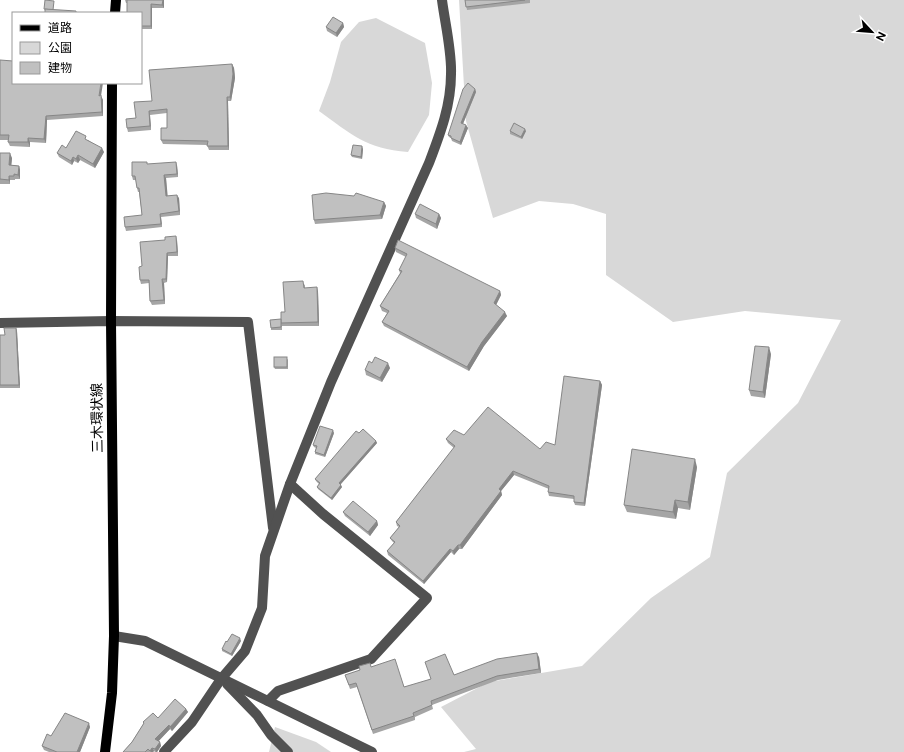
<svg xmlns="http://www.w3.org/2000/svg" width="904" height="752" font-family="'Public Sans','Noto Sans JP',sans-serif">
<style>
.green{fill:#d8d8d8}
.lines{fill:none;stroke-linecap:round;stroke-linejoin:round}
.minor{stroke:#515151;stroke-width:10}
.major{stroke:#000;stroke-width:10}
.wall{fill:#a5a5a5}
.shaded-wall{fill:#868686}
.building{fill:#c0c0c0;stroke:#868686}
.labels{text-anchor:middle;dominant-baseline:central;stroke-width:3;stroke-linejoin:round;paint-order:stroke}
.street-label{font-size:14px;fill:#000;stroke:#fff}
</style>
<rect width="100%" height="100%" fill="#fff"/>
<!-- green -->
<g class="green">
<path d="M459,0H904V752H464L476,749L441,707L489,682L582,666L651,598L710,557L727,473L798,403L841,320L745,311L673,322L606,275V214L573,204L539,201L493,218L466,121Z"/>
<path d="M376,18L425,43L432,83L429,115L408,152C366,149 351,134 319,111L330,82L341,42L359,22Z"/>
<path d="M275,727L316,742L331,752H269Z"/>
</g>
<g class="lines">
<!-- minor -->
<g class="minor">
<path d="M0,323L111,321L248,322L273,528"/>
<path d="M114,636L145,641L372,752"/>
<path d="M227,684L257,715L271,735L288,752"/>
<path d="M268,701L278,691L371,659L427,598L323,514L290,484"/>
<path d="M164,752L192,722L221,679L245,651L262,608L265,556L290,484L331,382L429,163C440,134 451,106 451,74C452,52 445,23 442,0"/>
</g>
<!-- major -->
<g class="major">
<path d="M115,13L116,0"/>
<path d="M105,752L112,693L114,636L111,321L112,83"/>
</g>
</g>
<!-- wall -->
<g class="wall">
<path d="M125,0H164V8H152V29H141V13L127,3H126Z"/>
<path d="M465,0H530V3L467,10Z"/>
<path d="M343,23L344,27L337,37L327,31L326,27Z"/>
<path d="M0,60L101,96L103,100V116L47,120L46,143L30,142V147L10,146L8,142V140H0Z"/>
<path d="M232,64L234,68L235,78L231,101H228L229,150H209L207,145L163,144L161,140L167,128V113L150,115L151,130L128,132L127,128L152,101Z"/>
<path d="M475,89L476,92L463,124L468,128L461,145L452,141L451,138L449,137L448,135Z"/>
<path d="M510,131H526L522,139L510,134Z"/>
<path d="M88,140L104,152L95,168L80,160L78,163L74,161L72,165L59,157L57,153L66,148Z"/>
<path d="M363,149L362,159L352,157L351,155Z"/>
<path d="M0,153L12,158L11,165L19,166L20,170V179H15V180H10V184H0Z"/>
<path d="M148,164L177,165L178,177L166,178L167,196L179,198L180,215L161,217L162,227L126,231L125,227L142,215L139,192H138L137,188L136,180H133L132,176Z"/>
<path d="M384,202L386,206L382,219L315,224L314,220Z"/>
<path d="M415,214H439L441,218L437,229L416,218Z"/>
<path d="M177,240L178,256H168L167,282L164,283L165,304L152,305L150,301L149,283L141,284L140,280L142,266Z"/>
<path d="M395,248L500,291L501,295L496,305L507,316L484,346L469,371L384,326L382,322L387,313L382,311L380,306L400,273L399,270L406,257L396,252Z"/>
<path d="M305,284V288L318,291L319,326H282V325V330H271V328L281,319L285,312Z"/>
<path d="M16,328L17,331L20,388H0V335H5Z"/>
<path d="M771,354L765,398L751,396L749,390Z"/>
<path d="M288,359V369H275L274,367Z"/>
<path d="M372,363L390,368L382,382L366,375L365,370Z"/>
<path d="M600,381L602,385L585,506L575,505L574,502V499L549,496L548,492L549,489L514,475L501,491L502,495L462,549H459L454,555L451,552L424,584L388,555L387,551L394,543L392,541L390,538L399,527L397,526L396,522L454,448L448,443L446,439L464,435L540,449L555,445Z"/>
<path d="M334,433L325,457L315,454V452L316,448L314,447L313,445Z"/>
<path d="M359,433L376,441L377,443L340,485L342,487L332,500L318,489L317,487L319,484L316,481L315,479Z"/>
<path d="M697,467L690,510L678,508L676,519L627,512L624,505Z"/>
<path d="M343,512L377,521L378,525L370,536L345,516Z"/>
<path d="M241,641L232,656L222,651V649Z"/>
<path d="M539,657L541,673L498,680L432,705L433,709L415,717V720L373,734L357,687L350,689L345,675L371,667L404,687L454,675Z"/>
<path d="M186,709L188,712L172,731L170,729L158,741L160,742L161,746L157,752H155L154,751L153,752H123L132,742L144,723L143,722L158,718Z"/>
<path d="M90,727L80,752H49L44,750L42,746Z"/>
</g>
<!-- shaded-wall -->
<g class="shaded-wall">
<path d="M163,0H164V8L162,5Z"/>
<path d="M151,4L152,8V29L151,26Z"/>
<path d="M343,23L344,27L337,37L336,33Z"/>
<path d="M232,64L234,68L235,78L231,101L230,97Z"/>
<path d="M101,83H103L101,96L103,100V116L102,112L99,96Z"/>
<path d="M475,89L476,92L462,126L461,123Z"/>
<path d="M227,97L228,101L229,150L228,146Z"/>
<path d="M149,111L150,115L151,130L150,126Z"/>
<path d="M46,116L47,120L46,143L44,139Z"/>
<path d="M466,125L468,128L461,145L460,142Z"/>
<path d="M525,129L526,131L522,139L521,137Z"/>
<path d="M28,138L30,142V147L28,142Z"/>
<path d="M362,146L363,149L362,159L361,157Z"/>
<path d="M102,148L104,152L95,168L93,164Z"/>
<path d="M10,153L12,158L11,169L9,165Z"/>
<path d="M78,155L80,160L78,163L76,159Z"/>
<path d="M73,157L74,161L72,165L71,161Z"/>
<path d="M176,162L177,165L178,177L177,174Z"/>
<path d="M19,166L20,170V179L18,175Z"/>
<path d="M164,175L166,178L168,199L166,196Z"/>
<path d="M9,176L10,180V184L9,180Z"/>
<path d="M177,195L179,198L180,215L179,211Z"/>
<path d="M384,202L386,206L382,219L380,215Z"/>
<path d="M160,214L161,217L162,227L161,224Z"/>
<path d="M439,214L441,218L437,229L436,224Z"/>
<path d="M176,236L177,240L178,256L177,252Z"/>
<path d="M167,253L168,256L167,282L166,279Z"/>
<path d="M162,279L164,283L165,304L164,300Z"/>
<path d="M317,287L318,291L319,326L318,322Z"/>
<path d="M500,291L501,295L495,307L494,303Z"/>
<path d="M505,312L507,316L484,346L469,371L467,367L482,342Z"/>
<path d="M16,328L17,331L20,388L19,385Z"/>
<path d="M769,347L771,354L765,398L763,392Z"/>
<path d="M388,363L390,368L382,382L380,378Z"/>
<path d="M600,381L602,385L585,506L584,503Z"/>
<path d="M333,430L334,433L325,457L324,455Z"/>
<path d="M376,441L377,443L340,485L339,483Z"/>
<path d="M695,459L697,467L690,510L688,502Z"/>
<path d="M513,471L514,475L501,491L502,495L462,549L460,545L499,489Z"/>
<path d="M341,485L342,487L332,500L331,498Z"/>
<path d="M675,500L678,508L676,519L673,512Z"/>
<path d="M377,521L378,525L370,536L368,532Z"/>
<path d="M458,545L459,549L454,555L453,551Z"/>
<path d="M450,549L451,552L424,584L423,581Z"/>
<path d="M240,638L241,641L232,656L231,654Z"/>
<path d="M537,653L539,657L541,673L539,669Z"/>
<path d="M186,709L188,712L172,731L170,727Z"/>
<path d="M89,723L90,727L80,752H77Z"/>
<path d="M169,725L170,729L157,743L155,739Z"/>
<path d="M160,742L161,746L157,752H156L155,749Z"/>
<path d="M152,748L154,751L153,752H151L150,751Z"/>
</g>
<!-- building -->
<g class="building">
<path d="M45,0L54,1L53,10L44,9Z"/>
<path d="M127,0H163L162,5L151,4V26H141V13H127Z"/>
<path d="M465,0H525L466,7Z"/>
<path d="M45,9L76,11V13H45Z"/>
<path d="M333,17L343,23L336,33L326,27Z"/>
<path d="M0,60L13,61V83H101L99,96L101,95L102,112L46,116L44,139L28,138V142H8L9,135H0Z"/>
<path d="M232,64L233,74L230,97H227L228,146H207L208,141L161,140V128H167V109L149,111L150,126L127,128L126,119L136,118L134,102L152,101L149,70Z"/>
<path d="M468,83L475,89L461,123L466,125L460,142L451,138V136L448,135L463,89Z"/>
<path d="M514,123L525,129L521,137L510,131Z"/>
<path d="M76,131L86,136L85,139L102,148L93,164L78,155L76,159L73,157L71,161L57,153L62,145L66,148Z"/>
<path d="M353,145L362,146L361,157L351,155Z"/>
<path d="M0,153H10L9,165L19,166L18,175L14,174V176H9V180L0,179Z"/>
<path d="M132,162H147V164L176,162L177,174L164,175L166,196L177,195L179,211L160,214L161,224L125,227L124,217L142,215L139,188H137L135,176H132Z"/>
<path d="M326,193L354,196L356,193L384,202L380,215L314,220L312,195Z"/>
<path d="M420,204L439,214L436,224L415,214Z"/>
<path d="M176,236L177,252L167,253L166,279H162L164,300L150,301L149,280H140L139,267L142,266L140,242L165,240V237Z"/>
<path d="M398,240L500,291L494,303L505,312L482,342L467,367L382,322L389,311L380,306L402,271L399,270L407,254L395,248Z"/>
<path d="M303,281L304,288L317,287L318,322L281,323V312H285L283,282Z"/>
<path d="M281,319V327L271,328L270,320Z"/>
<path d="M4,328H16L19,385H0V335H5Z"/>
<path d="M755,346L769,347L763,392L749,390Z"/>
<rect x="274" y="357" width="13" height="10"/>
<path d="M375,357L388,363L380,378L365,370L369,361L372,363Z"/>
<path d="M564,376L600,381L584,503L574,502V496L548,492L549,486L513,471L499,489L501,491L460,545H458L453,551L450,549L423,581L387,551L395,542L390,538L400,526L396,522L455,446L446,439L454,430L464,435L488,407L540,449L546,442L555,445Z"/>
<path d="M320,426L333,430L324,455L315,452L317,446L313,445Z"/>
<path d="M363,429L376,441L339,483L341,485L331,498L317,487L320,483L315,479L356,431L359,433Z"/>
<path d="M632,449L695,459L688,502L675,500L673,512L624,505Z"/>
<path d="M353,501L377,521L368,532L343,512Z"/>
<path d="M232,634L240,638L231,654L222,649L226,641L227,642Z"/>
<path d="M537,653L539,669L497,676L431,701L432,705L413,713L414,716L372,730L356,683L349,685L345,675L360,670L359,666L370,663L371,667L395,659L404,687L431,679L425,662L445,654L454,675L497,659Z"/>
<path d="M175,699L186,709L170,727L169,725L155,739L160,742L155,749L152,748L150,751L148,749L145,752H123L132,742L144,723L143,722L153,713L158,718Z"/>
<path d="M65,713L89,723L77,752H57L42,746L47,734L51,736Z"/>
</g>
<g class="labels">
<!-- street labels -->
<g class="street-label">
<text transform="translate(97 418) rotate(-91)">三木環状線</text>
</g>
</g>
<!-- legend -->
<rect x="12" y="12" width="130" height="72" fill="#ffffff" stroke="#999999"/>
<rect x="20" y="25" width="20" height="6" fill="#000000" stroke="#999999"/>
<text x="48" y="32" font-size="12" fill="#000000">道路</text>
<rect x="20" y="42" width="20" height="12" fill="#d8d8d8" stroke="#999999"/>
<text x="48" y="52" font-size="12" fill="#000000">公園</text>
<rect x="20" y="62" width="20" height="12" fill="#c0c0c0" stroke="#999999"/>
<text x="48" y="72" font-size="12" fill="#000000">建物</text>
<!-- north arrow -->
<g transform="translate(872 32) rotate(116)" stroke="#ffffff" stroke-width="3" paint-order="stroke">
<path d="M0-3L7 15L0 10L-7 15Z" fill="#000000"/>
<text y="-6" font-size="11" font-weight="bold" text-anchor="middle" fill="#000000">N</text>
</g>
</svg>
